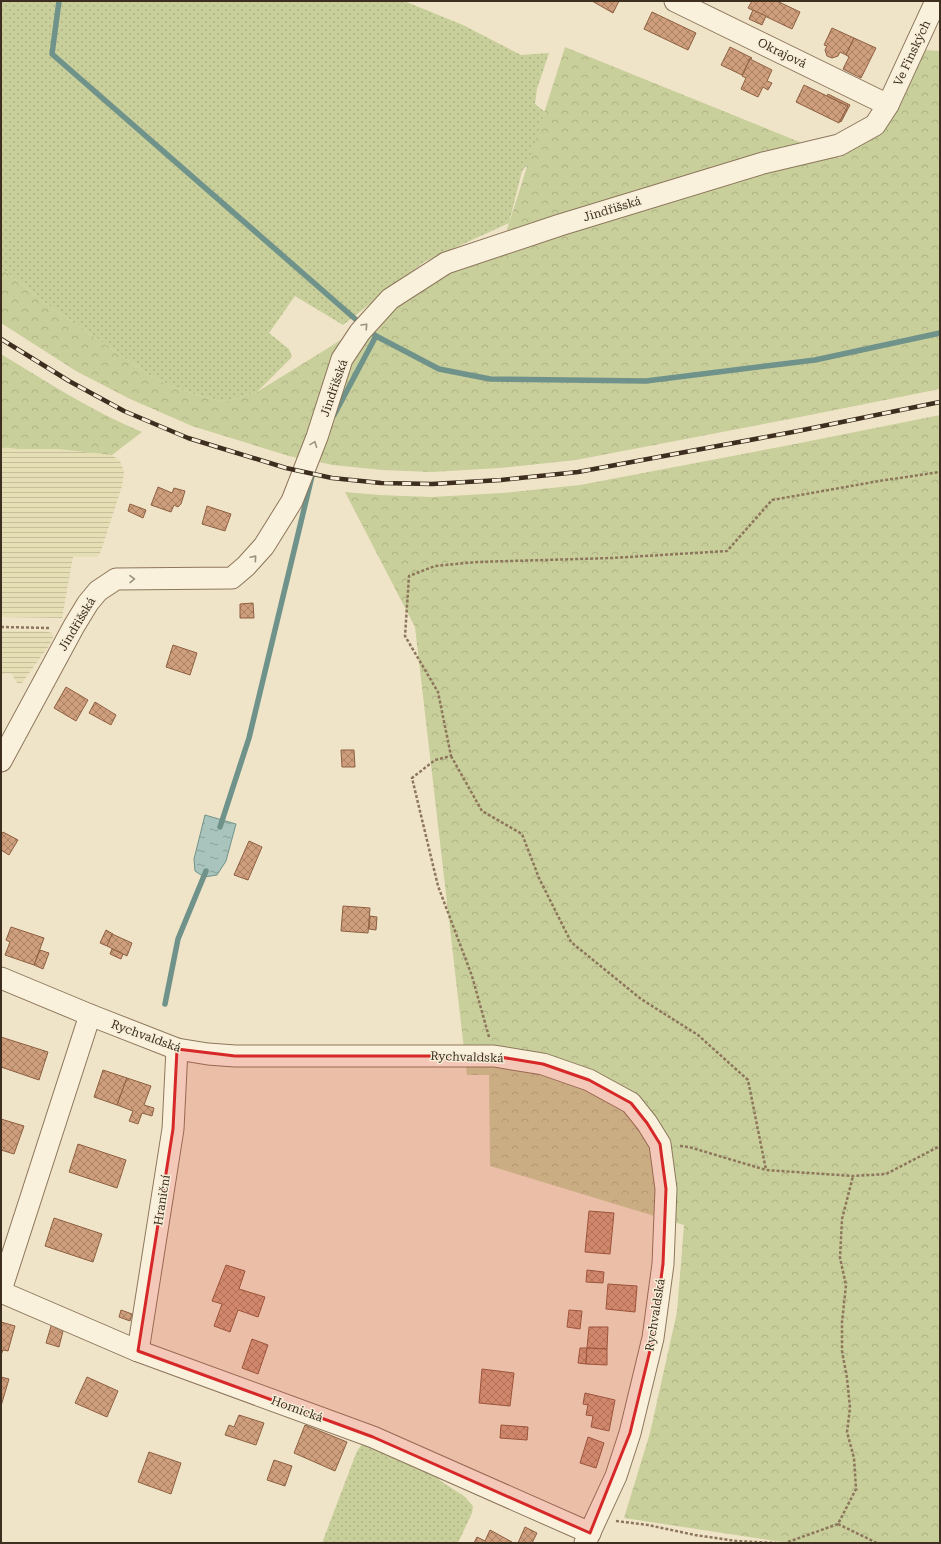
<svg xmlns="http://www.w3.org/2000/svg" width="941" height="1544" font-family="'Roboto Serif',serif">
<style>
.farmland{fill:url(#farmland-rules)}
.grass{fill:url(#grass-dots)}
.forest{fill:url(#forest-crowns)}
.water{fill:url(#water-ripples);stroke:#6f938a}
.lines{fill:none;stroke-linecap:round;stroke-linejoin:round}
.stream{stroke:#6f938a;stroke-width:5.5}
.building{fill:url(#building-cross-hatch);stroke:#8d5f41}
.minor-casing{stroke:#8d765c;stroke-width:23}
.path{stroke:#8d765c;stroke-width:2.5;stroke-dasharray:3 2;stroke-linecap:butt}
.minor{stroke:#faf1dc;stroke-width:21}
.rail-casing{stroke:#3d2e20;stroke-width:4.5}
.rail{stroke:#f7eed8;stroke-width:3;stroke-dasharray:9;stroke-linecap:butt}
.oneway{stroke:#9c907e}
.marked{fill:#d62828;fill-opacity:0.2;stroke:#d62828;stroke-width:3;stroke-linejoin:round}
.labels{text-anchor:middle;dominant-baseline:central;stroke-width:3;stroke-linejoin:round;paint-order:stroke}
.street-label{font-size:12px;fill:#3d2e20;stroke:#f7eed8}
</style>
<defs>
<pattern id="farmland-rules" width="6" height="5" patternUnits="userSpaceOnUse"><rect width="6" height="5" fill="#e6deb5"/><path d="M0 2.5h6" fill="none" stroke="#c6bf9b"/></pattern>
<pattern id="grass-dots" width="8" height="8" patternUnits="userSpaceOnUse"><rect width="8" height="8" fill="#c9cf9b"/><path d="M2 2h.1M6 6h.1" fill="none" stroke="#aeb285" stroke-width="1.8" stroke-linecap="round"/></pattern>
<pattern id="forest-crowns" width="20" height="18" patternUnits="userSpaceOnUse"><rect width="20" height="18" fill="#c9cf9b"/><path d="M2 6a3 3 0 1 1 6 0M12 15a3 3 0 1 1 6 0" fill="none" stroke="#aeb285"/></pattern>
<pattern id="water-ripples" width="26" height="14" patternUnits="userSpaceOnUse"><rect width="26" height="14" fill="#a9c4bc"/><path d="M2 4q2-2 4 0t4 0M15 11q2-2 4 0t4 0" fill="none" stroke="#8ba098"/></pattern>
<pattern id="building-cross-hatch" width="8" height="8" patternUnits="userSpaceOnUse"><rect width="8" height="8" fill="#cf9f7d"/><path d="M0 0l8 8M0 8l8-8" fill="none" stroke="#a98266"/></pattern>
</defs>
<rect width="100%" height="100%" fill="#f0e4c8"/>
<!-- farmland -->
<g class="farmland">
<path d="M1,447L17,449H58L112,455L120,461L124,472L122,486L101,551L97,557H73L62,618L1,617Z"/>
<path d="M1,631H44L52,633L53,637L48,647L22,683H17L11,673L1,674Z"/>
</g>
<!-- grass -->
<g class="grass">
<path d="M1,1H404L463,25L521,55L549,53L537,89L535,104L553,118L549,142L522,171L509,223L424,262L343,325L295,296L269,333L289,349L292,357L257,392L224,402L194,394L171,386L151,376L48,305L1,268Z"/>
<path d="M363,1443L427,1469L442,1482L464,1496L473,1506L472,1513L458,1543H322L357,1451Z"/>
</g>
<!-- forest -->
<g class="forest">
<path d="M565,47L839,158L882,130L924,50L940,51V389L790,419L576,460L500,468L432,472L382,470L333,465L289,456L192,426L130,399L76,371L1,323V268L48,305L151,376L171,386L194,394L224,402L257,392L504,239Z"/>
<path d="M1,354C47,382 92,411 142,432L112,455L58,449H17L1,447Z"/>
<path d="M940,415V1543H788L624,1518L650,1433L677,1312L684,1225L490,1166L489,1075H467L415,627L345,492L380,495L432,497L502,493L580,485L795,444Z"/>
</g>
<!-- water -->
<path class="water" d="M205,815L236,824L226,861L217,875L204,877L195,871L194,859Z"/>
<g class="lines">
<!-- stream -->
<g class="stream">
<path d="M59,1L52,54L361,324"/>
<path d="M376,336L439,369L490,379L646,381L815,360L940,333"/>
<path d="M334,415L376,336L368,330"/>
<path d="M220,827L249,738L312,476"/>
<path d="M165,1004L178,939L206,871"/>
</g>
</g>
<!-- building -->
<g class="building">
<path d="M592,1H619L613,13Z"/>
<path d="M752,1H777L800,12L792,29L748,8Z"/>
<path d="M753,10L766,16L762,25L749,19Z"/>
<path d="M652,12L696,33L688,50L644,29Z"/>
<path d="M832,28L854,38L846,55L840,52L838,56L832,58L827,56L825,50L827,46L824,45Z"/>
<path d="M854,38L876,48L861,78L843,69L849,57L846,55Z"/>
<path d="M730,47L752,58L750,59L742,75L721,65Z"/>
<path d="M750,59L772,70L767,81L772,83L768,90L763,87L758,97L741,89L746,78L742,76Z"/>
<path d="M804,85L848,106L839,123L796,102Z"/>
<path d="M828,94L850,105L841,122L840,121L848,106L827,96Z"/>
<path d="M158,487L172,493L174,488L185,491L181,504L178,507L174,505L171,512L151,505Z"/>
<path d="M130,504L146,510L143,518L128,511Z"/>
<path d="M207,506L231,514L225,531L202,524Z"/>
<path d="M253,603L254,618H240V604Z"/>
<path d="M173,645L197,653L190,675L166,667Z"/>
<path d="M66,687L88,700L76,721L54,708Z"/>
<path d="M95,702L116,715L111,725L89,713Z"/>
<path d="M341,750H354L355,767H342Z"/>
<path d="M3,832L18,840L9,855L1,850V835Z"/>
<path d="M249,841L262,847L248,880L234,875Z"/>
<path d="M343,906L370,908L368,933L341,931Z"/>
<path d="M370,916L377,917L376,930L369,929Z"/>
<path d="M11,927L44,938L34,965L5,955L10,942L6,940Z"/>
<path d="M106,930L113,934L107,946L100,943Z"/>
<path d="M112,934L132,943L127,956L107,946Z"/>
<path d="M112,949L123,954L121,959L110,954Z"/>
<path d="M40,950L49,953L43,969L34,965Z"/>
<path d="M1,1037L48,1052L39,1080L1,1067Z"/>
<path d="M103,1070L127,1078L117,1105L94,1097Z"/>
<path d="M127,1078L151,1086L144,1105L154,1108L152,1116L142,1113L138,1124L129,1121L133,1111L117,1105Z"/>
<path d="M1,1119L24,1126L14,1154L1,1150Z"/>
<path d="M78,1144L126,1160L117,1188L69,1172Z"/>
<path d="M589,1211L614,1213L610,1254L585,1252Z"/>
<path d="M54,1218L102,1234L93,1262L45,1246Z"/>
<path d="M226,1265L245,1271L239,1289L265,1297L258,1317L238,1310L230,1332L214,1326L222,1304L212,1301Z"/>
<path d="M587,1270L604,1272L603,1283L586,1282Z"/>
<path d="M608,1284L637,1286L635,1312L606,1309Z"/>
<path d="M121,1310L132,1314L130,1321L119,1317Z"/>
<path d="M569,1310L582,1311L580,1329L567,1327Z"/>
<path d="M1,1322L15,1326L8,1351L3,1350L1,1355Z"/>
<path d="M52,1323L64,1327L59,1347L46,1343Z"/>
<path d="M589,1327H608L607,1349L587,1348Z"/>
<path d="M252,1339L268,1345L258,1374L242,1368Z"/>
<path d="M580,1348H587L586,1364L578,1363Z"/>
<path d="M587,1348L607,1349V1365L586,1364Z"/>
<path d="M482,1369L514,1373L510,1406L479,1403Z"/>
<path d="M1,1377L9,1379L1,1406Z"/>
<path d="M87,1377L118,1391L107,1417L75,1403Z"/>
<path d="M585,1393L615,1400L609,1431L591,1427L593,1416L586,1415L588,1405L583,1404Z"/>
<path d="M239,1415L264,1423L256,1445L225,1435L229,1425L234,1427Z"/>
<path d="M305,1425L347,1442L335,1471L294,1453Z"/>
<path d="M501,1425L528,1427L527,1440L500,1438Z"/>
<path d="M588,1437L604,1443L596,1468L580,1463Z"/>
<path d="M149,1452L181,1463L171,1494L138,1482Z"/>
<path d="M274,1460L292,1466L285,1486L267,1480Z"/>
<path d="M525,1527L537,1533L532,1543H518Z"/>
<path d="M490,1530L512,1542V1543H474L477,1537L485,1541Z"/>
</g>
<g class="lines">
<!-- minor casing -->
<g class="minor-casing">
<g id="minor">
<path d="M675,1L888,105"/>
<path d="M1,761L74,626L88,603L98,591L116,579L232,578L246,566L264,546L292,501L317,437L342,359L360,332L390,299L446,263L560,225L763,163L839,145L875,125L888,105L936,1"/>
<path d="M1,978L90,1015L177,1049L208,1054L235,1056H494L543,1064L589,1080L631,1103L647,1123L660,1144L666,1189L663,1264L653,1338L630,1433L616,1476L585,1543"/>
<path d="M1,1290L90,1015"/>
<path d="M1,1292L138,1351L373,1437L590,1533"/>
<path d="M138,1351L173,1129L177,1049"/>
</g>
</g>
<!-- path -->
<g class="path">
<path d="M1,627L50,628"/>
<path d="M451,756L482,811L522,834L539,878L571,942L641,999L698,1035L748,1080L766,1170"/>
<path d="M489,1037L472,976L438,886L412,778L435,760L451,756L438,692L405,636L409,576L435,566L477,562L612,558L727,551L772,500L879,481L940,472"/>
<path d="M680,1146L689,1147L766,1170L853,1176L886,1174L940,1146"/>
<path d="M616,1521L648,1525L695,1535L736,1541L776,1543"/>
<path d="M838,1524L877,1543"/>
<path d="M788,1542L838,1524L856,1489L854,1458L847,1432L850,1408L847,1378L842,1351V1322L846,1285L840,1258L842,1219L853,1176"/>
</g>
<!-- minor -->
<use href="#minor" class="minor"/>
<!-- rail casing -->
<g class="rail-casing">
<path id="rail" d="M1,339L69,381L124,411L188,438L286,468L332,478L381,483L432,484L501,480L578,472L793,432L940,402"/>
</g>
<!-- rail -->
<use href="#rail" class="rail"/>
</g>
<!-- one-way arrows -->
<defs><path id="oneway-chevron" d="M-2-3.5L2.5 0L-2 3.5" fill="none" stroke-width="1.6" stroke-linecap="round" stroke-linejoin="round"/></defs>
<g class="oneway">
<use href="#oneway-chevron" transform="translate(365 326) rotate(-47)"/>
<use href="#oneway-chevron" transform="translate(314 444) rotate(-69)"/>
<use href="#oneway-chevron" transform="translate(254 558) rotate(-49)"/>
<use href="#oneway-chevron" transform="translate(132 579) rotate(-1)"/>
</g>
<!-- marked area -->
<path class="marked" d="M177,1049L235,1056H494L543,1064L589,1080L631,1103L647,1123L660,1144L666,1189L663,1264L653,1338L630,1433L590,1533L373,1437L138,1351L173,1129Z"/>
<g class="labels">
<!-- street labels -->
<g class="street-label">
<text transform="translate(782 53) rotate(26)">Okrajová</text>
<text transform="translate(912 53) rotate(-65)">Ve Finských</text>
<text transform="translate(612 209) rotate(-17)">Jindřišská</text>
<text transform="translate(334 388) rotate(-71)">Jindřišská</text>
<text transform="translate(77 624) rotate(-59)">Jindřišská</text>
<text transform="translate(146 1036) rotate(20)">Rychvaldská</text>
<text transform="translate(467 1057) rotate(2)">Rychvaldská</text>
<text transform="translate(162 1200) rotate(-81)">Hraniční</text>
<text transform="translate(655 1315) rotate(-81)">Rychvaldská</text>
<text transform="translate(297 1409) rotate(20)">Hornická</text>
</g>
</g>
<!-- border -->
<rect width="941" height="1544" fill="none" stroke="#3d2e20" stroke-width="4"/>
</svg>
